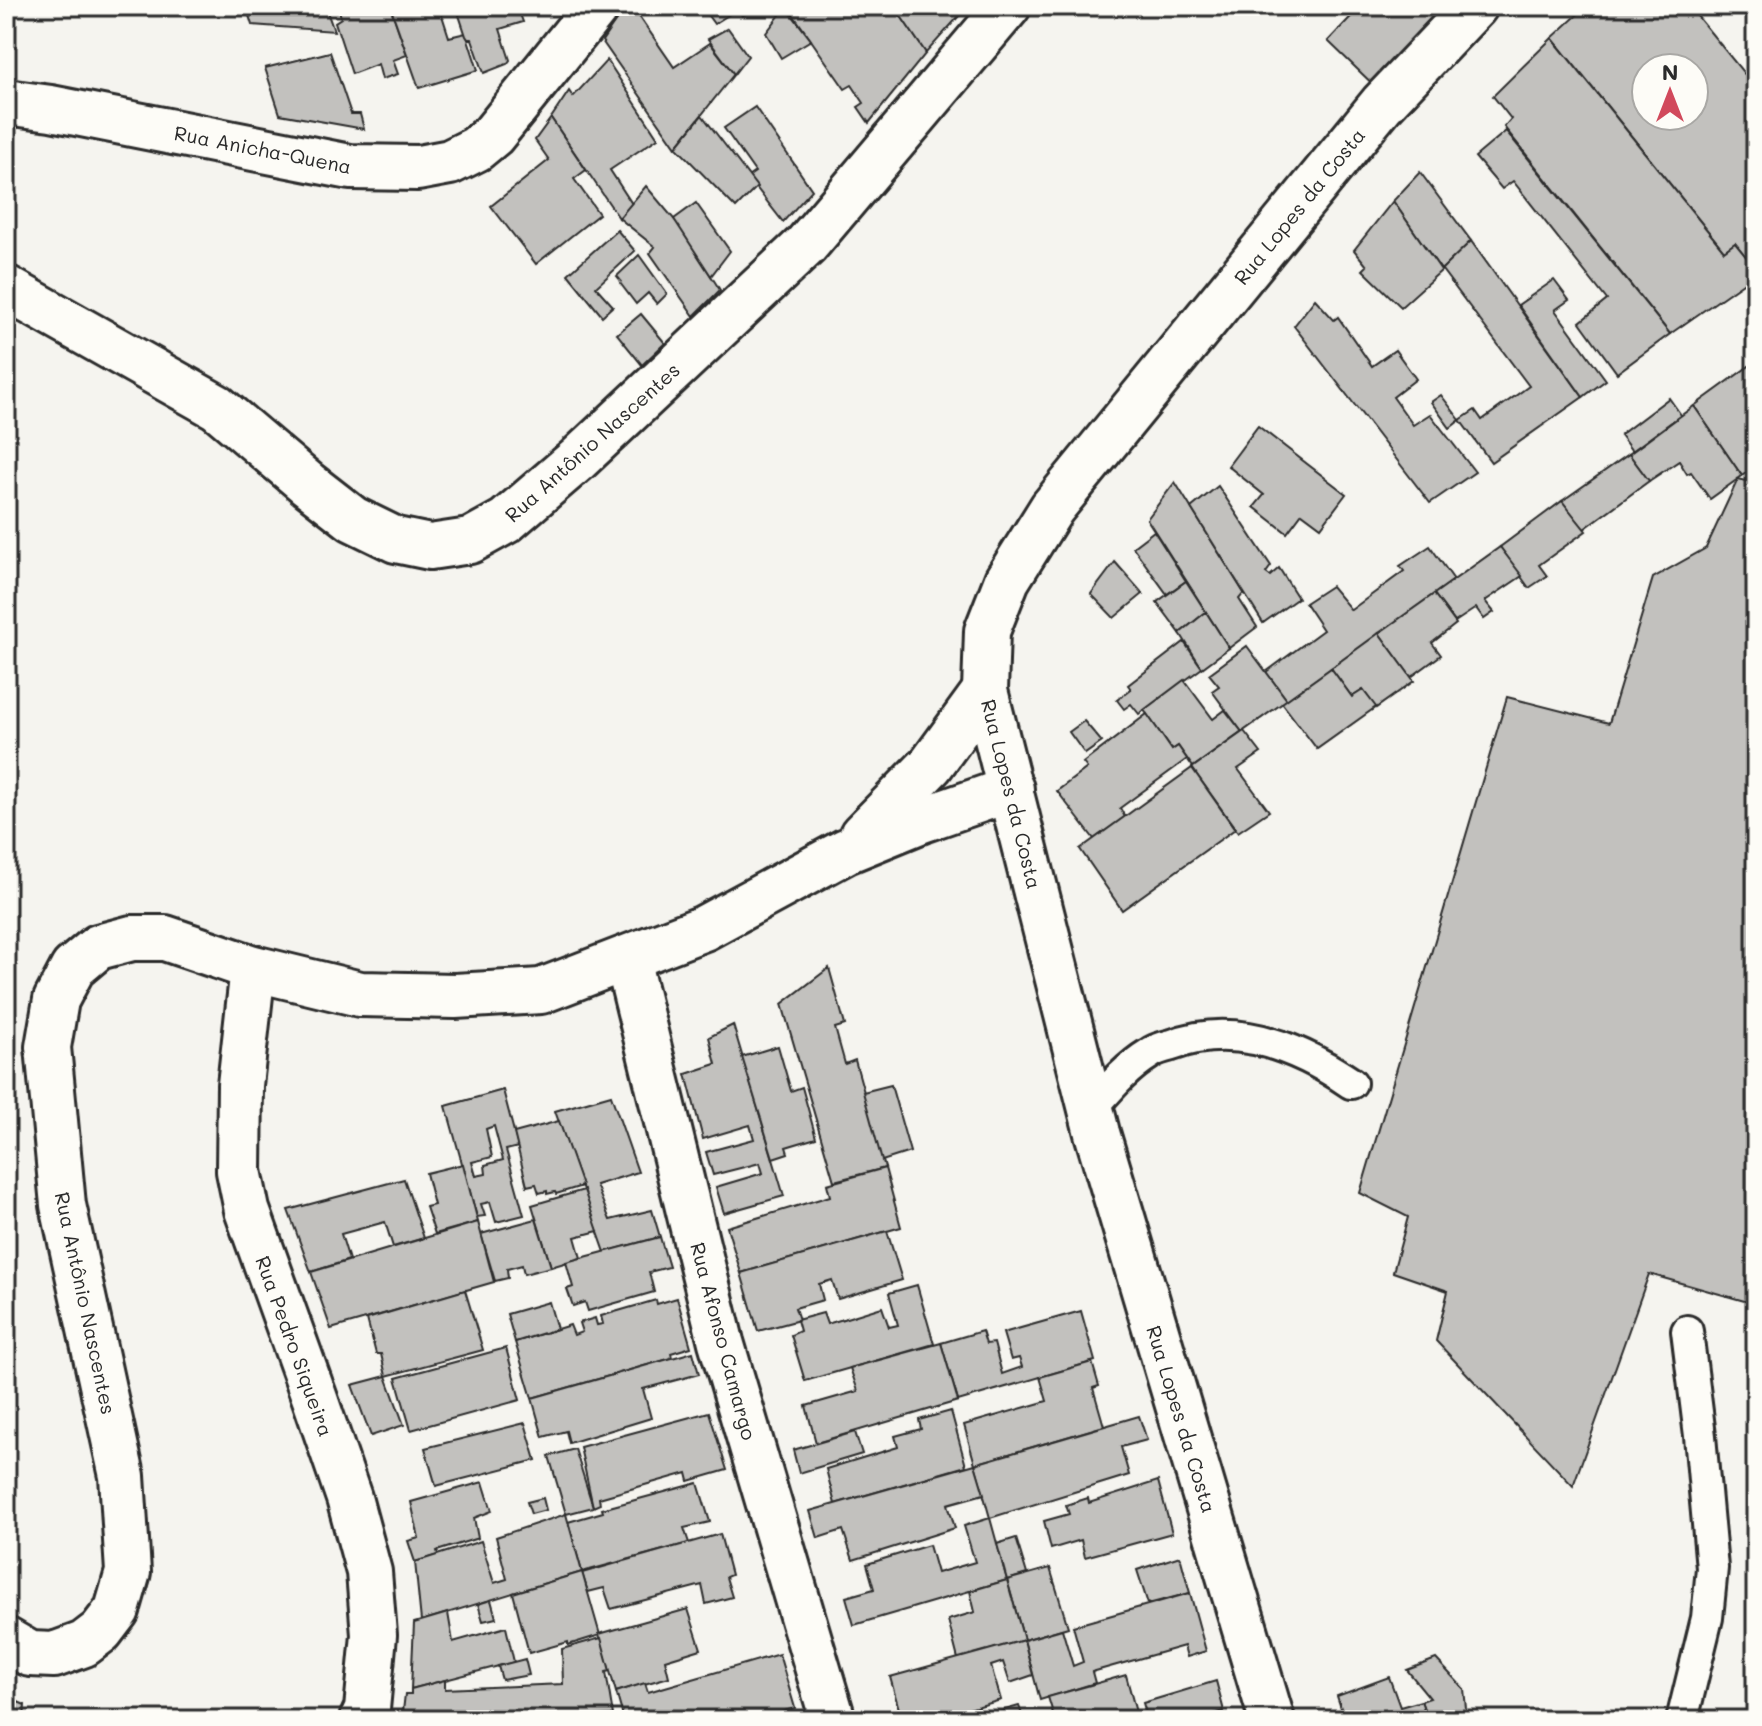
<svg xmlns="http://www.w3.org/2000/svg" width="1762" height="1726" font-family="Mali,sans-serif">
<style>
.building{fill:#c2c1be;stroke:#2b2b2b;stroke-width:2;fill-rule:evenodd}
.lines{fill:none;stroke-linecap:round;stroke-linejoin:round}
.service-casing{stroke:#2b2b2b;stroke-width:36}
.minor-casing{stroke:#2b2b2b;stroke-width:50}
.tertiary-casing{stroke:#2b2b2b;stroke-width:50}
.service{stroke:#fdfcf7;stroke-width:30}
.minor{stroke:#fdfcf7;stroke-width:44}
.tertiary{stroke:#fdfcf7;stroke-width:44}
.labels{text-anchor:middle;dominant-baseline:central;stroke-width:7;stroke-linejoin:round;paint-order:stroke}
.street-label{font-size:20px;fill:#2b2b2b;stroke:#fdfcf7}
</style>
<rect width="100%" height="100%" fill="#f5f4ef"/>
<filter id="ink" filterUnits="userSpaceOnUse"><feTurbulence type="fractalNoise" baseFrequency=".0125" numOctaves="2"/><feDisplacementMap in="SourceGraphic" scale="16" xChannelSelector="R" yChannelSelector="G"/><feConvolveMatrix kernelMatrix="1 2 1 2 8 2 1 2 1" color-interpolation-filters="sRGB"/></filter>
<g filter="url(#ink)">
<!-- building -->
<g class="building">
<path d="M246,6H325L334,31L252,25Z"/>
<path d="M338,6H390L407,55L393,60L398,74L382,79L378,64L352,74L335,22L341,18Z"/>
<path d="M390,6H439L449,37L466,33L478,70L419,88Z"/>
<path d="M456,6H517L523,22L500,29L510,60L507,64L484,73L472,39H468L466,36Z"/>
<path d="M626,6H632L674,67L710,43L734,74L676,147L602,41Z"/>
<path d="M701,6H755L757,8L742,16L738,9L714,24Z"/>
<path d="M792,6H894L926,53L869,123L858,107L864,103L852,85L845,89L790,10Z"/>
<path d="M894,6H968L926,53Z"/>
<path d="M1361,6H1426L1447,26L1383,94L1328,41Z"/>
<path d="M1587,6H1689L1756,88V269L1735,243L1724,251L1552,38ZM1646,68H1694V116H1646Z"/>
<path d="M786,7L811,40L781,58L766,33Z"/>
<path d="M728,28L748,56L734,74L708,39Z"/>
<path d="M1552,38L1724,251L1735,243L1756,269V274L1670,334L1504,127L1511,119L1493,96Z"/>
<path d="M330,52L351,114H360L364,129L280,114L265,68Z"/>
<path d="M607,60L658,138L610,170L632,204L619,218L551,118L569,91L573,97Z"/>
<path d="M755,107L812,190L783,222L748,177L755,172L724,128Z"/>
<path d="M702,115L757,187L736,208L676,147Z"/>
<path d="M551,118L586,170L574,179L599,214L536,264L491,206L549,160L535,140Z"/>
<path d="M1506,131L1670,334L1617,373L1580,322L1607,300L1513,181L1502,189L1475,157Z"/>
<path d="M1420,172L1471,241L1441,270L1393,201Z"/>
<path d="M646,186L679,225L720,290L694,316L650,253L655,247L619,218Z"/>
<path d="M1393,201L1441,270L1471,241L1583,397L1491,462L1460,420L1475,410L1482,420L1529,386L1442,270L1401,307L1363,270L1367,266L1354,250Z"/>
<path d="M696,203L730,251L711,276L674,219Z"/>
<path d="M617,230L635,251L596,287L613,306L602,316L568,274Z"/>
<path d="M639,255L667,294L657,304L648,293L636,304L620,283L621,281L617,276Z"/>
<path d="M1554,280L1569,300L1555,310L1606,380L1583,397L1518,305Z"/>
<path d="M1315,299L1334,320L1338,317L1372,366L1395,350L1416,379L1393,397L1413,425L1430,414L1475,472L1430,503L1294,326Z"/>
<path d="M641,314L665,343L642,365L617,334Z"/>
<path d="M1756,361V465L1742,476L1694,406Z"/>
<path d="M1441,395L1460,420L1450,428L1431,402Z"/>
<path d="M1669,398L1681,415L1632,451L1620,435Z"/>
<path d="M1694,406L1742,476L1710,499L1691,472L1687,474L1679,461L1649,481L1629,454Z"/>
<path d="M1258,426L1346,494L1321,527L1302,513L1287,533L1254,507L1264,495L1228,466Z"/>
<path d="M1629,454L1649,481L1584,529L1562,501Z"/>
<path d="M1738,479L1756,483V1273L1748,1302L1649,1274L1573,1486L1436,1341L1448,1291L1393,1272L1408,1217L1360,1193L1507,697L1609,723L1653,578L1706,548Z"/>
<path d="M1175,482L1244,593L1239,599L1257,627L1229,648L1147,519Z"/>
<path d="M1218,486L1271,566L1266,573L1270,576L1279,568L1298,598L1263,623L1191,508Z"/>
<path d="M1562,501L1586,531L1539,565L1547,576L1529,588L1500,547Z"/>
<path d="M1154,531L1186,581L1167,594L1133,547Z"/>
<path d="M1430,546L1454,580L1287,700L1266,672L1323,630L1305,603L1331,586L1351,610L1404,571L1400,566Z"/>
<path d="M1500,547L1522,576L1485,601L1494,612L1484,619L1476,608L1455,622L1434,594Z"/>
<path d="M1115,562L1143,594L1114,618L1091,594Z"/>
<path d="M1186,581L1206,612L1180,633L1157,602Z"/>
<path d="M1434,594L1456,624L1432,643L1441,655L1411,677L1379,633Z"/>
<path d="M1206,612L1229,648L1202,668L1180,633Z"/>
<path d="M1379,633L1414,681L1376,708L1363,690L1352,697L1331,668Z"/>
<path d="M1184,642L1202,668L1139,714L1131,704L1124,709L1117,700L1131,689L1128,685Z"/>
<path d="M1247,646L1287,700L1242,732L1212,691L1219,686L1209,674Z"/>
<path d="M1331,668L1352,697L1363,690L1376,707L1317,749L1282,703Z"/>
<path d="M1184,680L1213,719L1225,710L1242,732L1193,767L1178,746L1172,750L1144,710Z"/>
<path d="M1147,714L1172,750L1178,746L1187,759L1120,808L1125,817L1094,839L1057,791L1087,768L1083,763Z"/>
<path d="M1084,721L1102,742L1085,754L1069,732Z"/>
<path d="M1244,731L1261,753L1238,769L1269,811L1238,832L1192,768Z"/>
<path d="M1192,768L1235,829L1122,910L1080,849Z"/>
<path d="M829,968L845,1025L835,1028L845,1064L855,1060L885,1168L834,1181L782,1004Z"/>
<path d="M733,1025L784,1196L724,1213L716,1187L763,1173L760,1163L713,1175L706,1152L754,1139L750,1125L703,1139L686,1074L716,1064L709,1037Z"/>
<path d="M778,1046L791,1091L802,1087L816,1138L786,1147L788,1153L773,1158L742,1057Z"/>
<path d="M891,1085L910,1152L882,1161L863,1092Z"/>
<path d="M503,1090L518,1147L506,1150L524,1215L496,1222L490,1202L481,1204L485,1216L477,1217L446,1106ZM494,1126L503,1160L485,1165L486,1174L476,1176L472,1162L492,1157L486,1129Z"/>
<path d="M611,1095L638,1172L596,1185L610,1220L652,1210L660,1237L605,1252L555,1111Z"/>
<path d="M559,1121L582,1186L556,1194L555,1192L547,1194V1191L539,1193L536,1184L527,1186L514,1133Z"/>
<path d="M463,1164L478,1222L435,1234L426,1207L434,1205L426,1173Z"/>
<path d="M885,1168L901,1227L741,1273L727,1227L830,1196L827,1184Z"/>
<path d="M404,1179L424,1238L393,1247L385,1222L341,1234L349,1260L311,1272L288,1210Z"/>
<path d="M584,1190L598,1231L575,1237L581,1258L551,1267L532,1205Z"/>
<path d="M536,1219L551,1267L524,1274L522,1265L507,1269L508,1278L495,1281L481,1234Z"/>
<path d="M478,1222L494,1282L331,1329L311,1272Z"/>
<path d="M887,1231L902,1280L838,1299L832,1280L819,1284L823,1300L795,1308L799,1320L758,1331L741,1273Z"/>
<path d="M660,1237L669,1267L649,1272L654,1292L588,1311L585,1302L573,1306L567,1289L573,1287L566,1262Z"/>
<path d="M917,1285L934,1344L805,1381L791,1335L800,1331L797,1320L823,1313L827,1324L882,1307L889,1327L898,1325L889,1293Z"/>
<path d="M465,1290L483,1350L386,1376L381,1354H376L367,1319Z"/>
<path d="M677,1298L691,1347L671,1353L672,1358L532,1398L515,1342L570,1325L574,1335L582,1332L579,1323L595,1318L597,1325L603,1324L601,1316L656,1300L657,1304Z"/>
<path d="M549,1302L557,1329L515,1342L507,1314Z"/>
<path d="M1081,1311L1095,1361L958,1401L941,1343L982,1331L986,1344L994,1343L1002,1374L1022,1367L1019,1358L1011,1360L1003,1333Z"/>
<path d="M941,1343L958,1401L816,1443L806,1406L858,1391L850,1368Z"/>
<path d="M506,1348L520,1400L411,1430L396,1378Z"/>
<path d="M693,1352L699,1374L643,1389L651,1418L569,1443L566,1431L543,1437L532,1398Z"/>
<path d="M1092,1362L1099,1386L1093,1388L1104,1426L975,1464L964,1425L1047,1401L1040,1377Z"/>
<path d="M386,1376L404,1425L371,1436L352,1385Z"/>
<path d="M951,1411L966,1466L835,1504L826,1469L898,1447L895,1436L921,1429L919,1420Z"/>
<path d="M709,1412L727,1470L689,1481L687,1473L599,1498L600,1504L593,1507L580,1447Z"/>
<path d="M1139,1416L1147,1440L1121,1447L1129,1475L990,1518L975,1464Z"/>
<path d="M525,1423L536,1460L436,1486L425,1448Z"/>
<path d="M855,1432L862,1454L799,1473L793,1450Z"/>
<path d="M575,1449L593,1507L566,1514L549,1456Z"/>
<path d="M975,1464L984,1494L948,1504L955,1528L853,1560L843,1530L818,1538L810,1511Z"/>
<path d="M1158,1481L1172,1533L1085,1557L1081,1540L1051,1549L1044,1521L1069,1514L1066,1505L1088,1498L1089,1503Z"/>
<path d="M483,1482L492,1511L474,1518L478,1538L437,1551L438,1555L415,1562L408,1541L419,1538L411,1502Z"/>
<path d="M698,1483L710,1522L684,1528L689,1543L582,1572L568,1522L603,1512L602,1509Z"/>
<path d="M543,1498L546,1510L531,1514L527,1502Z"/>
<path d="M566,1514L582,1572L421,1621L415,1562L481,1541L494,1583L507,1579L496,1537Z"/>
<path d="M990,1518L1007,1580L854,1625L846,1597L874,1589L867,1564L929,1545L937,1573L975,1562L964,1526Z"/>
<path d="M720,1534L731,1575L726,1577L732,1597L706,1604L702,1585L611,1609L604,1588L588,1592L582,1573Z"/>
<path d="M1016,1538L1027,1574L1007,1580L997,1544Z"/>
<path d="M1180,1556L1190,1593L1148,1604L1137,1570Z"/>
<path d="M1050,1568L1068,1627L1024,1640L1007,1580Z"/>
<path d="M582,1572L600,1635L568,1645V1642L529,1653L513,1593Z"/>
<path d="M1007,1580L1024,1640L958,1659L948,1620L975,1612L970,1591Z"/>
<path d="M1190,1593L1206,1651L1187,1657L1184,1646L1092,1672L1095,1683L1040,1700L1024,1640L1062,1629L1073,1666L1083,1662L1073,1626Z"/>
<path d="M491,1600L496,1618L483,1621L478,1604Z"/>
<path d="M688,1609L701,1649L665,1660L669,1677L616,1692L599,1634Z"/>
<path d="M448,1613L453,1642L506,1627L514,1662L411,1689L414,1623Z"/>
<path d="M601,1638L610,1671L606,1672L613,1715L577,1717L569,1718V1720H402L405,1694H411V1689L445,1680V1689L563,1684L562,1649Z"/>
<path d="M1024,1640L1033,1675L1010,1683L1003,1662L991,1666L1001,1700L930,1720H902L890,1677Z"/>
<path d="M779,1654L795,1708L752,1720H624L616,1692L645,1683L648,1692Z"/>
<path d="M525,1659L529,1675L502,1680L498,1666Z"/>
<path d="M1436,1659L1464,1689L1467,1718L1428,1720L1421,1701L1430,1698L1407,1670Z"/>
<path d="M1126,1675L1138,1720H1055L1048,1697Z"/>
<path d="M1389,1677L1400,1707L1421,1701L1428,1720H1345L1337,1696Z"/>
<path d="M1216,1681L1224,1711L1193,1720H1148L1143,1703Z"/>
<path d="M6,1697L25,1705L24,1720H6Z"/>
<path d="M1019,1706L1024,1720H970Z"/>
</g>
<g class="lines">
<!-- service casing -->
<g class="service-casing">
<g id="service">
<path d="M1091,1109C1108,1090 1126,1068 1149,1054C1155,1049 1164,1047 1172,1045C1235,1021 1298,1047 1351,1083"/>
<path d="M1682,1720L1707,1618L1712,1568L1700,1436L1687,1331"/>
</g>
</g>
<!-- minor casing -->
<g class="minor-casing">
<g id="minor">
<path d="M6,102L51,108L350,167L418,168L450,162L476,149L493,135L597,6"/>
<path d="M6,288L217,407L308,484L353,519L396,540L430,547L470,541L506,521L577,460L806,245L1008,6"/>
<path d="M862,835L931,765L985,691"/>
<path d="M627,959L721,1342L833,1720"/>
<path d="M253,968L240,1085L239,1171L247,1210L315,1399L349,1498L369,1572L374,1635L367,1709L362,1720"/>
<path d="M6,1640L30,1654L54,1655L84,1644L101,1631L117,1610L128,1572L122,1476L63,1205L48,1047L56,1000L73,968L98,947L132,938H165L253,968L360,994L455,996L541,991L704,928L846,851L922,820L1011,789"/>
</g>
</g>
<!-- tertiary casing -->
<g class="tertiary-casing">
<path id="tertiary" d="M1272,1720L1097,1133L985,691L987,631L1007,580L1052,508L1382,104L1475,6"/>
</g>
<!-- service -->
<use href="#service" class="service"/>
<!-- minor -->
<use href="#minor" class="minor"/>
<!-- tertiary -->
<use href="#tertiary" class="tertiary"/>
</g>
</g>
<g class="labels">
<!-- street labels -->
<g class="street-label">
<text transform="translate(263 149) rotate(11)">Rua Anicha-Quena</text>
<text transform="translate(1299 206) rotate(-51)">Rua Lopes da Costa</text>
<text transform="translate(592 442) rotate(-42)">Rua Antônio Nascentes</text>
<text transform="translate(1012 794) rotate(76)">Rua Lopes da Costa</text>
<text transform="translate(86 1303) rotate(78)">Rua Antônio Nascentes</text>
<text transform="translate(724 1341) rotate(75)">Rua Afonso Camargo</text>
<text transform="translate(295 1346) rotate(70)">Rua Pedro Siqueira</text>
<text transform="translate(1182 1419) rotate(73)">Rua Lopes da Costa</text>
</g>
</g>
<!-- margin -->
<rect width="1762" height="1726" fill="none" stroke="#fdfcf7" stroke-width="32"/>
<rect x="16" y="16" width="1730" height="1694" fill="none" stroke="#2b2b2b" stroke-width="3" filter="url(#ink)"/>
<!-- north arrow -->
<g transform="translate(1670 92)"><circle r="38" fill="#fdfcf7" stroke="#a9a8a5" stroke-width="2"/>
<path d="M0-6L14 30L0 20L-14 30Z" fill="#d1495b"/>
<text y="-12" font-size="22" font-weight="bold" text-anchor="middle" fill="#2b2b2b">N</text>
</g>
</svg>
